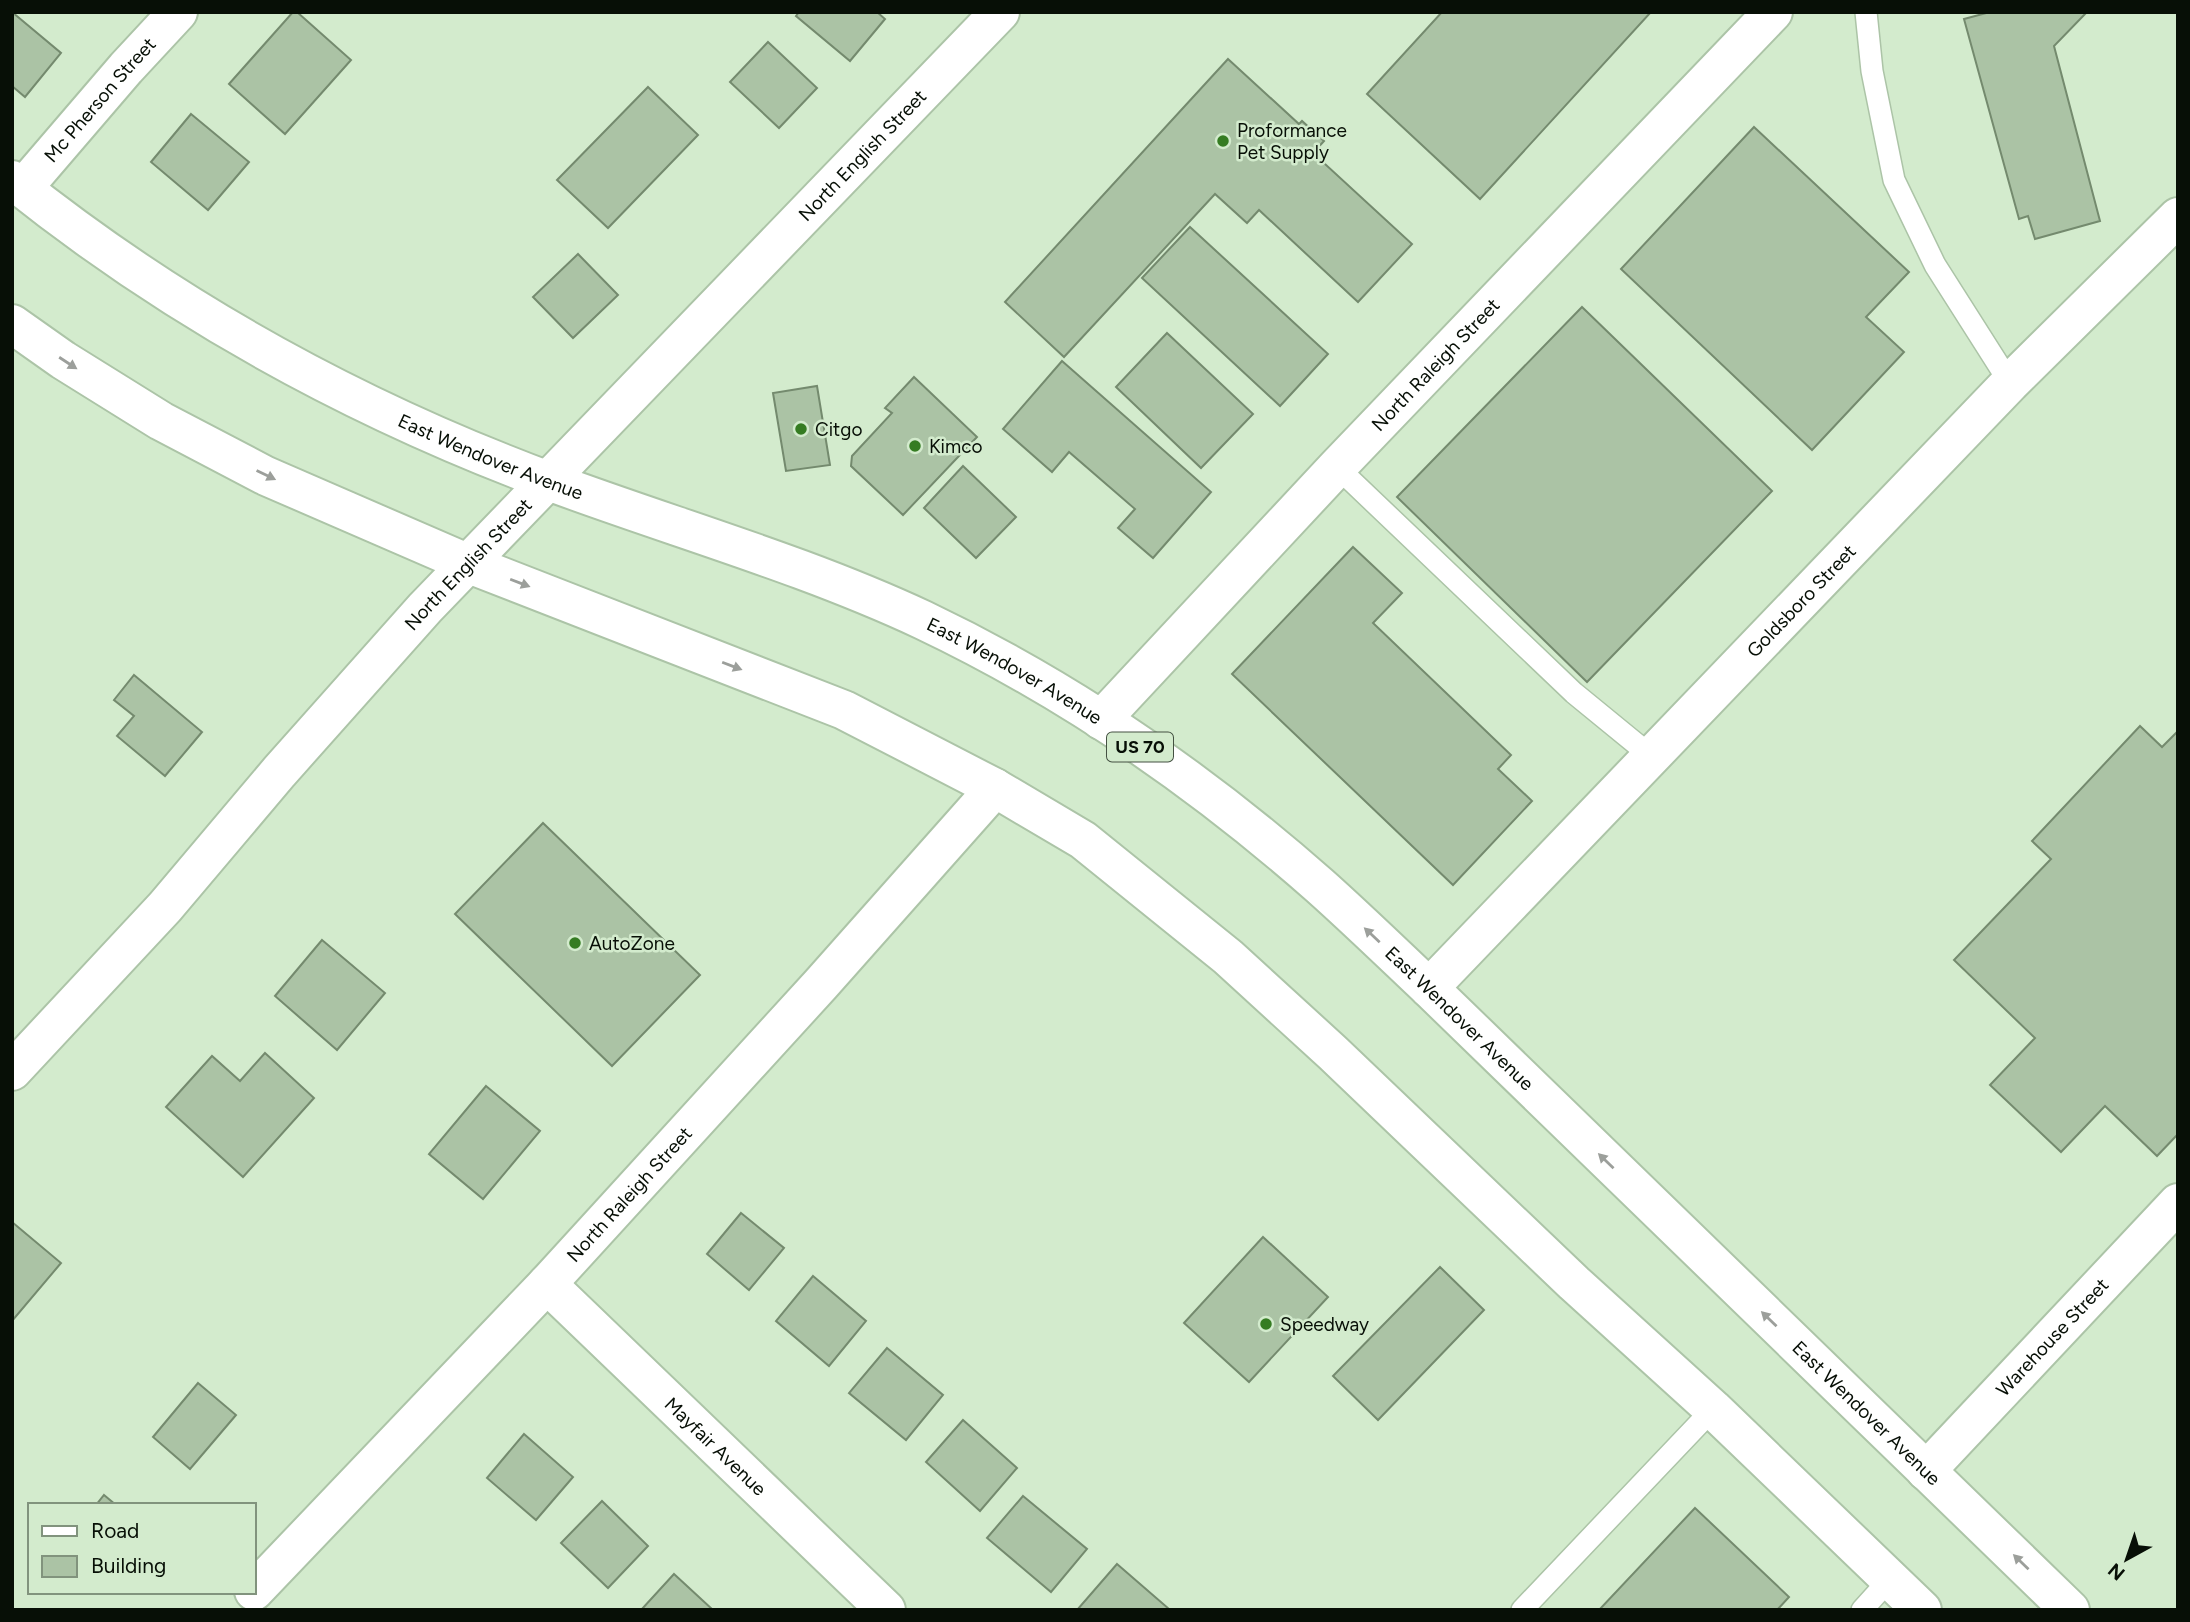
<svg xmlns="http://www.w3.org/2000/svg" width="2190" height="1622" font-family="Figtree,sans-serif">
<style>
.building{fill:#abc3a5;stroke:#748a6e;stroke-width:2}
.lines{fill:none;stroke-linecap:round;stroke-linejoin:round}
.service-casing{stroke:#acc4a7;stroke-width:24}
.minor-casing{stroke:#acc4a7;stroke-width:42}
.tertiary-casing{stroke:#acc4a7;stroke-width:42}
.trunk-casing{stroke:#acc4a7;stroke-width:42}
.service{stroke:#fff;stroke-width:21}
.minor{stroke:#fff;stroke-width:38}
.tertiary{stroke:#fff;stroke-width:38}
.trunk{stroke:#fff;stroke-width:38}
.oneway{fill:#9c9f9b}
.poi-dot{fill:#357c22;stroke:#d3ebcd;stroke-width:2.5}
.labels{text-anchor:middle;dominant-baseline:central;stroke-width:5;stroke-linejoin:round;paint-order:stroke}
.shield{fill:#d3ebcd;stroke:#445142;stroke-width:2}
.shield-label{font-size:18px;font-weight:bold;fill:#070f06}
.street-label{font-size:19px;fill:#070f06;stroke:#d3ebcd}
.poi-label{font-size:19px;fill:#070f06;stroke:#d3ebcd;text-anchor:start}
</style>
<rect width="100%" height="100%" fill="#d3ebcd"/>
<!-- building -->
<g class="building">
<path d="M12,12L61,53L25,97L12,86Z"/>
<path d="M293,12H297L351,60L285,134L229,84Z"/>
<path d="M799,12H877L885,19L850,61L796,16Z"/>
<path d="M1442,12H1651L1480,199L1367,94Z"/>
<path d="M1990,12H2087L2054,46L2100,221L2035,239L2028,216L2019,219L1964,19Z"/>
<path d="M768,42L817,88L779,128L730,82Z"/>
<path d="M1228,59L1299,124L1302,121L1324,141L1313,153L1412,244L1358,302L1259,210L1247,223L1215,194L1064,357L1005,302Z"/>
<path d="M648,87L698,135L608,228L557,180Z"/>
<path d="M191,114L249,162L208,210L151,162Z"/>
<path d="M1754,127L1909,272L1866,317L1904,352L1812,450L1621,269Z"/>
<path d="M1190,227L1328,354L1280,406L1142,278Z"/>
<path d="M578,254L618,295L573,338L533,297Z"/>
<path d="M1582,307L1772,491L1587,682L1397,497Z"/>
<path d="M1167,333L1253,414L1201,468L1116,387Z"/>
<path d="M1062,361L1211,492L1153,558L1118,528L1135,509L1069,452L1052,472L1003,429Z"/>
<path d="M914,377L977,437L903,515L851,466L852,456L892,413L885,408Z"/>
<path d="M817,386L830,465L786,471L773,393Z"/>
<path d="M963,466L1016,517L976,558L924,508Z"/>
<path d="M1353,547L1402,593L1373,623L1511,755L1498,769L1532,801L1453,885L1232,674Z"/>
<path d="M134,675L202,732L165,776L117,736L134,716L114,700Z"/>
<path d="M2140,726L2162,747L2178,731V1134L2157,1156L2105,1106L2061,1152L1990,1085L2035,1038L1954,960L2051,859L2032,841Z"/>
<path d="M543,823L700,975L612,1066L455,914Z"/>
<path d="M322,940L385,993L337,1050L275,996Z"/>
<path d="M265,1053L314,1098L243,1177L166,1107L212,1056L240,1081Z"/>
<path d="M486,1086L540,1131L483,1199L429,1154Z"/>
<path d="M741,1213L784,1248L749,1290L707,1254Z"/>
<path d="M12,1222L61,1263L12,1321Z"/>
<path d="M1263,1237L1328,1297L1249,1382L1184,1323Z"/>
<path d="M1440,1267L1484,1310L1378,1420L1333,1376Z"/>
<path d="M813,1276L866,1321L829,1366L776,1321Z"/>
<path d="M887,1348L943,1395L906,1440L849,1393Z"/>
<path d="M198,1383L236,1415L190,1469L153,1437Z"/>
<path d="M963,1420L1017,1468L980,1511L926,1462Z"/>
<path d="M524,1434L573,1477L536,1520L487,1478Z"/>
<path d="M104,1495L116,1505H96Z"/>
<path d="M1023,1496L1087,1549L1051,1592L987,1538Z"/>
<path d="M602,1501L648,1546L608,1588L561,1543Z"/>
<path d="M1695,1508L1789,1597L1777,1610H1599Z"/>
<path d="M1117,1564L1169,1609L1168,1610H1077Z"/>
<path d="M674,1574L713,1610H641Z"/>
</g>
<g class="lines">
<!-- service casing -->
<g class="service-casing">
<g id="service">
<path d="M1866,12L1872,71L1894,180L1935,265L2010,383"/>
<path d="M1337,467L1574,693L1651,756"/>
<path d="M1522,1610L1713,1409"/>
<path d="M1862,1610L1890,1579"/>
</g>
</g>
<!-- minor casing -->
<g class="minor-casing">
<g id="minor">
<path id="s1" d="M23,188L126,68L178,12"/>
<path id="s2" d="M1101,720L1337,467L1773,12"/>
<path id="s3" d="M1429,988L2010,383L2178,217"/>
<path id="s4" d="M547,1284L886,1610"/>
<path id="s5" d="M1926,1471L2178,1203"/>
<path id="s6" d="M254,1591L547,1284L821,984L995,788"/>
</g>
</g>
<!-- tertiary casing -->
<g class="tertiary-casing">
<g id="tertiary">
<path id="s7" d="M12,1071L165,907L279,772L425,608L1000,12"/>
</g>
</g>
<!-- trunk casing -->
<g class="trunk-casing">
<g id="trunk">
<path id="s8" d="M12,180C173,309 357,410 551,482C675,528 803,564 923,620C1066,688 1201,781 1320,886C1357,919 1393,954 1429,988L2070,1610"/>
<path d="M12,324L63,360L161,421L266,476L469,564L844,710L995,788L1083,840L1228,957L1333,1053L1574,1283L1713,1409L1922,1610"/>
</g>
</g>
<!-- service -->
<use href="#service" class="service"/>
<!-- minor -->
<use href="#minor" class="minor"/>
<!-- tertiary -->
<use href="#tertiary" class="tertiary"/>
<!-- trunk -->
<use href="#trunk" class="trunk"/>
</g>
<!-- one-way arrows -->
<defs><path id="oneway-solid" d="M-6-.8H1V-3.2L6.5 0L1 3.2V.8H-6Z" transform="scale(1.75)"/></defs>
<g class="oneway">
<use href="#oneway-solid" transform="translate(68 363) rotate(33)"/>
<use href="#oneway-solid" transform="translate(266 475) rotate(26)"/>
<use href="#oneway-solid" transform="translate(520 583) rotate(21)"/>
<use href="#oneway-solid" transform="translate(732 666) rotate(21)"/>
<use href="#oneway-solid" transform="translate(1372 935) rotate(-137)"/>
<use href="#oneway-solid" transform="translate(1606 1161) rotate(-136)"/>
<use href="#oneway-solid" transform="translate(1769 1319) rotate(-136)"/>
<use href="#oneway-solid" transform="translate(2021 1562) rotate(-136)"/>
</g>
<!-- markers -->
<g class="poi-dot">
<circle cx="1223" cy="141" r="7"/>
<circle cx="801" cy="429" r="7"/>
<circle cx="915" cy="446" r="7"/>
<circle cx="575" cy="943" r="7"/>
<circle cx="1266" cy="1324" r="7"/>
</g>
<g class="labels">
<!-- shield labels -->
<rect class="shield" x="1107" y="732.5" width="66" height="29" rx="5"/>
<g class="shield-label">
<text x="1140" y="747">US 70</text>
</g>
<!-- street labels -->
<g class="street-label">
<text stroke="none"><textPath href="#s1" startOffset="117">Mc Pherson Street</textPath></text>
<text stroke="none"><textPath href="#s7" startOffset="1250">North English Street</textPath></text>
<text stroke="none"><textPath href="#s2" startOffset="488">North Raleigh Street</textPath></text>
<text stroke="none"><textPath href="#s8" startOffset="555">East Wendover Avenue</textPath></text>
<text stroke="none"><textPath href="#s7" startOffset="682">North English Street</textPath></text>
<text stroke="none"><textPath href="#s3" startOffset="537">Goldsboro Street</textPath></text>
<text stroke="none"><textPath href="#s8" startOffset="1122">East Wendover Avenue</textPath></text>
<text stroke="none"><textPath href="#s8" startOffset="1689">East Wendover Avenue</textPath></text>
<text stroke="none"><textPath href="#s6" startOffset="546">North Raleigh Street</textPath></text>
<text stroke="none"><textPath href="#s5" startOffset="184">Warehouse Street</textPath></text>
<text stroke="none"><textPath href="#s8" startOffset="2256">East Wendover Avenue</textPath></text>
<text stroke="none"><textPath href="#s4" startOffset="234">Mayfair Avenue</textPath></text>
</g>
<!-- poi labels -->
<g class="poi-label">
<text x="1237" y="130">Proformance<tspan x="1237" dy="22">Pet Supply</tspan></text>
<text x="815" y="429">Citgo</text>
<text x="929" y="446">Kimco</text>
<text x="589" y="943">AutoZone</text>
<text x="1280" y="1324">Speedway</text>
</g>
</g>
<!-- border -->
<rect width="2190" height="1622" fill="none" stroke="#070f06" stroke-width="28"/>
<!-- legend -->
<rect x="28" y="1503" width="228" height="91" fill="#d3ebcd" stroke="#81937d" stroke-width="2"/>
<rect x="42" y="1526" width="35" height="10" fill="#ffffff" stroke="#81937d" stroke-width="2"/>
<text x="91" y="1538" font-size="21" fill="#070f06">Road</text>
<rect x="42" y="1556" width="35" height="21" fill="#abc3a5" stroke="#81937d" stroke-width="2"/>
<text x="91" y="1573" font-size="21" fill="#070f06">Building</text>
<!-- north arrow -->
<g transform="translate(2127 1559) rotate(220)" stroke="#d3ebcd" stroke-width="5" paint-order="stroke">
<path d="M0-5L12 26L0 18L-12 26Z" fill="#070f06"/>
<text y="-10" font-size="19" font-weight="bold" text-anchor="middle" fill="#070f06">N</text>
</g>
</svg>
